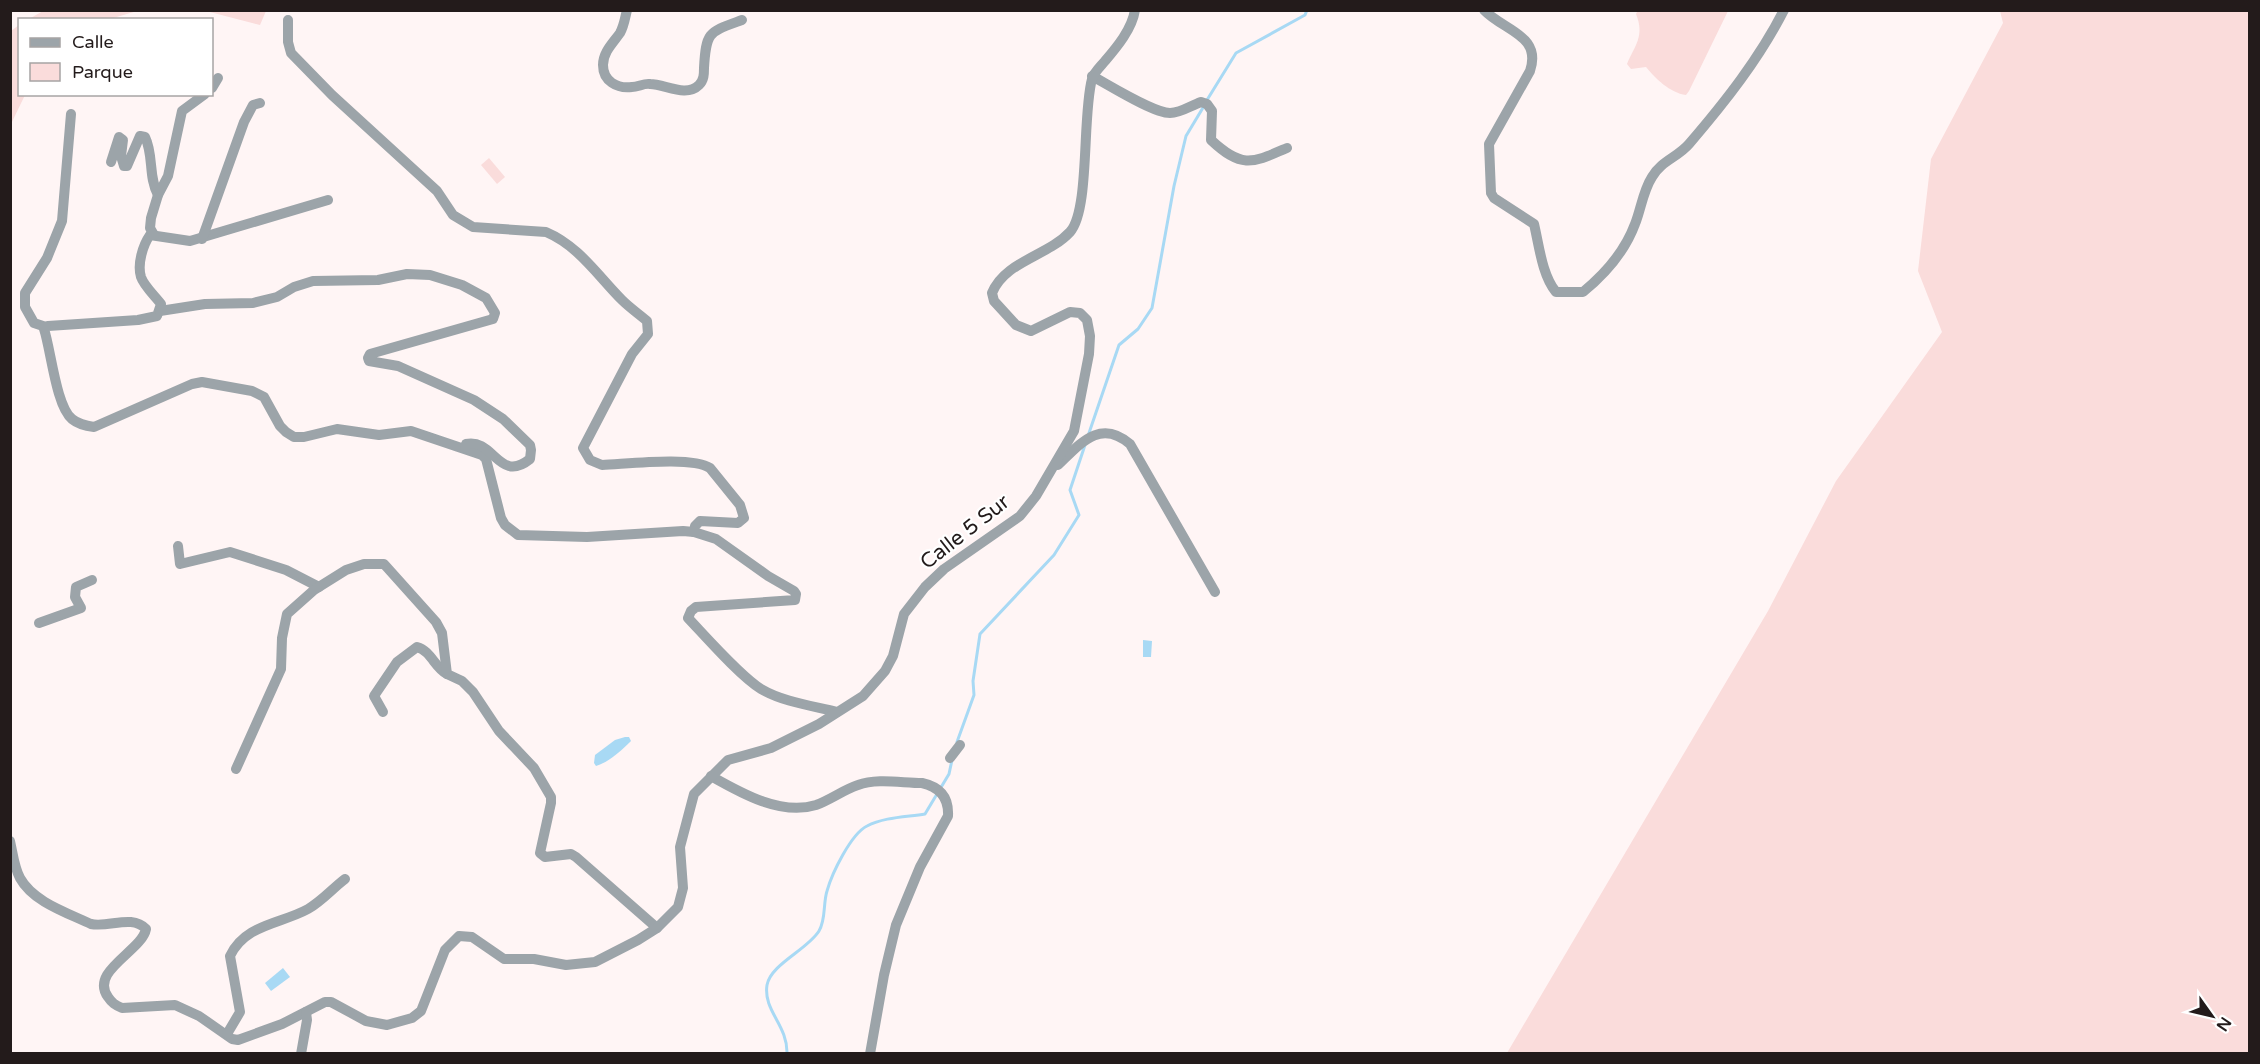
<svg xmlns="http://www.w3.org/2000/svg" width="2260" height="1064" font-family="'Varela Round',sans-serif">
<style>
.green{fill:#fadcdb}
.water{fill:#a8d9f4}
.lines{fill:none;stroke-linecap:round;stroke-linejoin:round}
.stream{stroke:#a8d9f4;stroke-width:3}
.minor{stroke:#9ca4a9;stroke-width:10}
.labels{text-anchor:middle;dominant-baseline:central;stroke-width:4.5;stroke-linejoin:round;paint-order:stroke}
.street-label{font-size:21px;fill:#231b1b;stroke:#fff}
</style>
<rect width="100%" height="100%" fill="#fff5f5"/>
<!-- green -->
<g class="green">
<path d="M1638,10L1728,11L1689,91L1686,95C1670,93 1655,78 1646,67L1631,69L1627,64C1635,45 1645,36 1636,14Z"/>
<path d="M43,11V10L137,11L110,19H29Z"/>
<path d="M206,11L266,10V11L260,25Z"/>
<path d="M2000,11H2249V1053H1507L1768,611L1836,481L1942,332L1918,271L1931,159L2003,23Z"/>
<path d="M19,25L20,94L25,95L11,124V31Z"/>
<path d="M489,158L505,177L497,184L481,165Z"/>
</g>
<!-- water -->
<g class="water">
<path d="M1143,640L1152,641L1151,657H1143Z"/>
<path d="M625,737H629L631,741C621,751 609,762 596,766L594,763L595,755L615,740Z"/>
<path d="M283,968L290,977L271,991L265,983Z"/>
</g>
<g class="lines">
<!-- stream -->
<g class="stream">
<path d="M1207,100L1236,53L1305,15L1307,10"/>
<path d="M1089,433L1119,345L1138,329L1152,308L1174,186L1186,136L1204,106"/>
<path d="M957,742L974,695L973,681L980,634L1054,555L1079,515L1070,490L1085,445"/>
<path d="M787,1054C788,1025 763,1011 767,985C771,964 807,950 819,931C826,920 823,903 827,891C832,873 851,834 867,826C884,817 907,817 925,814L949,774L952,760"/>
</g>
<!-- minor -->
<g class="minor">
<path d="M627,10C625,18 624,26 620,33C613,43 603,52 603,65C603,81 617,89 632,87C638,87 644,83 650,84C665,84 686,98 699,85C704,80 704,74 704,68C706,31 709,32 742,20"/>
<path d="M1484,10C1504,31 1542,35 1530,71L1489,144L1491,193L1494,198L1534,224C1539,245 1542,275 1556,292H1583C1605,274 1625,251 1635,224C1641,209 1643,191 1652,177C1661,161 1678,157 1689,144C1725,102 1759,59 1784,10"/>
<path d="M288,20V42L291,53L332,95L437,191L453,215L473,227L546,232C579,246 598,276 622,300C630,308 639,314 647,321L648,334L632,354L583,448L590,460L602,465C627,464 692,456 710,468L740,505L744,518L738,523L700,521L695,526L694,532"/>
<path d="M1092,76C1109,85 1153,113 1170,113C1181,113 1190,106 1201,102L1207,104L1212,111L1211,140C1242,169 1252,163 1287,148"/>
<path d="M212,88L218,78"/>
<path d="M111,162L119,137L123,140L121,156L124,166H127L140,136L145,137C154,155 148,177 158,195"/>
<path d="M328,200L190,241L150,235C143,245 137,264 141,277C144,286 155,296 161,304L157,316L138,320L48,326L44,329C51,350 56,406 72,419C78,424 86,426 94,427L192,384L202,382L252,391L264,397L280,426L286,432L294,437H304L337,429L379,435L411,431L482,455L486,459L501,518L505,525L518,535L587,537L683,531L694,532L716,539L768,576L794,591L796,594L795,600L696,607L691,611L688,618C706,637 740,676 761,689C783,702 813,706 837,712"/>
<path d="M154,235L150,228L151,218L158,195L168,176L182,111L205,94"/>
<path d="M202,239L244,122L253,105L260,103"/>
<path d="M160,311L205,304L253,303L277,297L294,287L313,281L378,280L407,274L430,275L462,285L486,298L495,313L493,319L370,354L368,358L369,361L398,366L474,400L503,419L530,445L531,450L530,459C499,484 494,438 466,444L465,448"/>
<path d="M46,327L34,323L25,307V293L47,258L62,221L71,114"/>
<path d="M1058,465C1080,444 1100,418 1130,444L1215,592"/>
<path d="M178,546L180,564L230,552L286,570L319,587"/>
<path d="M39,623L81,608L75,597L76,587L92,580"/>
<path d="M383,712L374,696L397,662L417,647C431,651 435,668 447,674"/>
<path d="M950,758L960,745"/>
<path d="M236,769L281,669L282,638L287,614L314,590L346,570L364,564H384L436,622L442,633L447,674L462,681L473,692L499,731L534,768L551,797V803L540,853L545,857L571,854L576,857L657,928"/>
<path d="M711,776C741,793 781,816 816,805C830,800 843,790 858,785C877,778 902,783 922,783C940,787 949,798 948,816L920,867L896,925L884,975L870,1054"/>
<path d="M10,841C13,854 14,867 20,878C33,902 68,913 91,924C109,928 132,914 146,929C142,951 89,971 108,997C112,1003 115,1005 122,1008L175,1005L199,1016L232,1039L238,1040L282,1024L325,1002H331L366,1021L387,1025L412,1018L421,1011L445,950L459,936L472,937L504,959H534L566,965L595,962L638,940L657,928L678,907L683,888L680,847L694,794L728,760L771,748L819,724L863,696L885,671L893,656L904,614L925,587L944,569L1020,516L1036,496L1074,431L1089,354L1090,336L1087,320L1080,313L1070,312L1031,331L1016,325L994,301L992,293C1005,261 1048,256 1070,232C1090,210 1082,115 1092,79C1094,72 1101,66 1105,61C1117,47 1132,29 1135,10"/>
<path d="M227,1034L240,1012L230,956C245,924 281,924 308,909C322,901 333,888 345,879"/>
<path d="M301,1054L307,1020L306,1012"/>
</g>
</g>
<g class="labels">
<!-- street labels -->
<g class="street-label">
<text transform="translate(965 532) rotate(-38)">Calle 5 Sur</text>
</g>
</g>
<!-- border -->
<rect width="2260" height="1064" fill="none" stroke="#231b1b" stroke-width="24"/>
<!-- legend -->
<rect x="18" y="18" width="195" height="78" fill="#ffffff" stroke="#a7a4a4" stroke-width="1.5"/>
<rect x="30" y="38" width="30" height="9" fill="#9ca4a9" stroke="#a7a4a4" stroke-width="1.5"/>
<text x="72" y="48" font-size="18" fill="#231b1b">Calle</text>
<rect x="30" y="63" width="30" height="18" fill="#fadcdb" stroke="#a7a4a4" stroke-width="1.5"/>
<text x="72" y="78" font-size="18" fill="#231b1b">Parque</text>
<!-- north arrow -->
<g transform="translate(2212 1016) rotate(124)" stroke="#ffffff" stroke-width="4.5" paint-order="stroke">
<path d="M0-4.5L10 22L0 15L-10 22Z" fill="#231b1b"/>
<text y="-9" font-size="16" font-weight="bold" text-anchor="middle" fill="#231b1b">N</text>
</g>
</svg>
